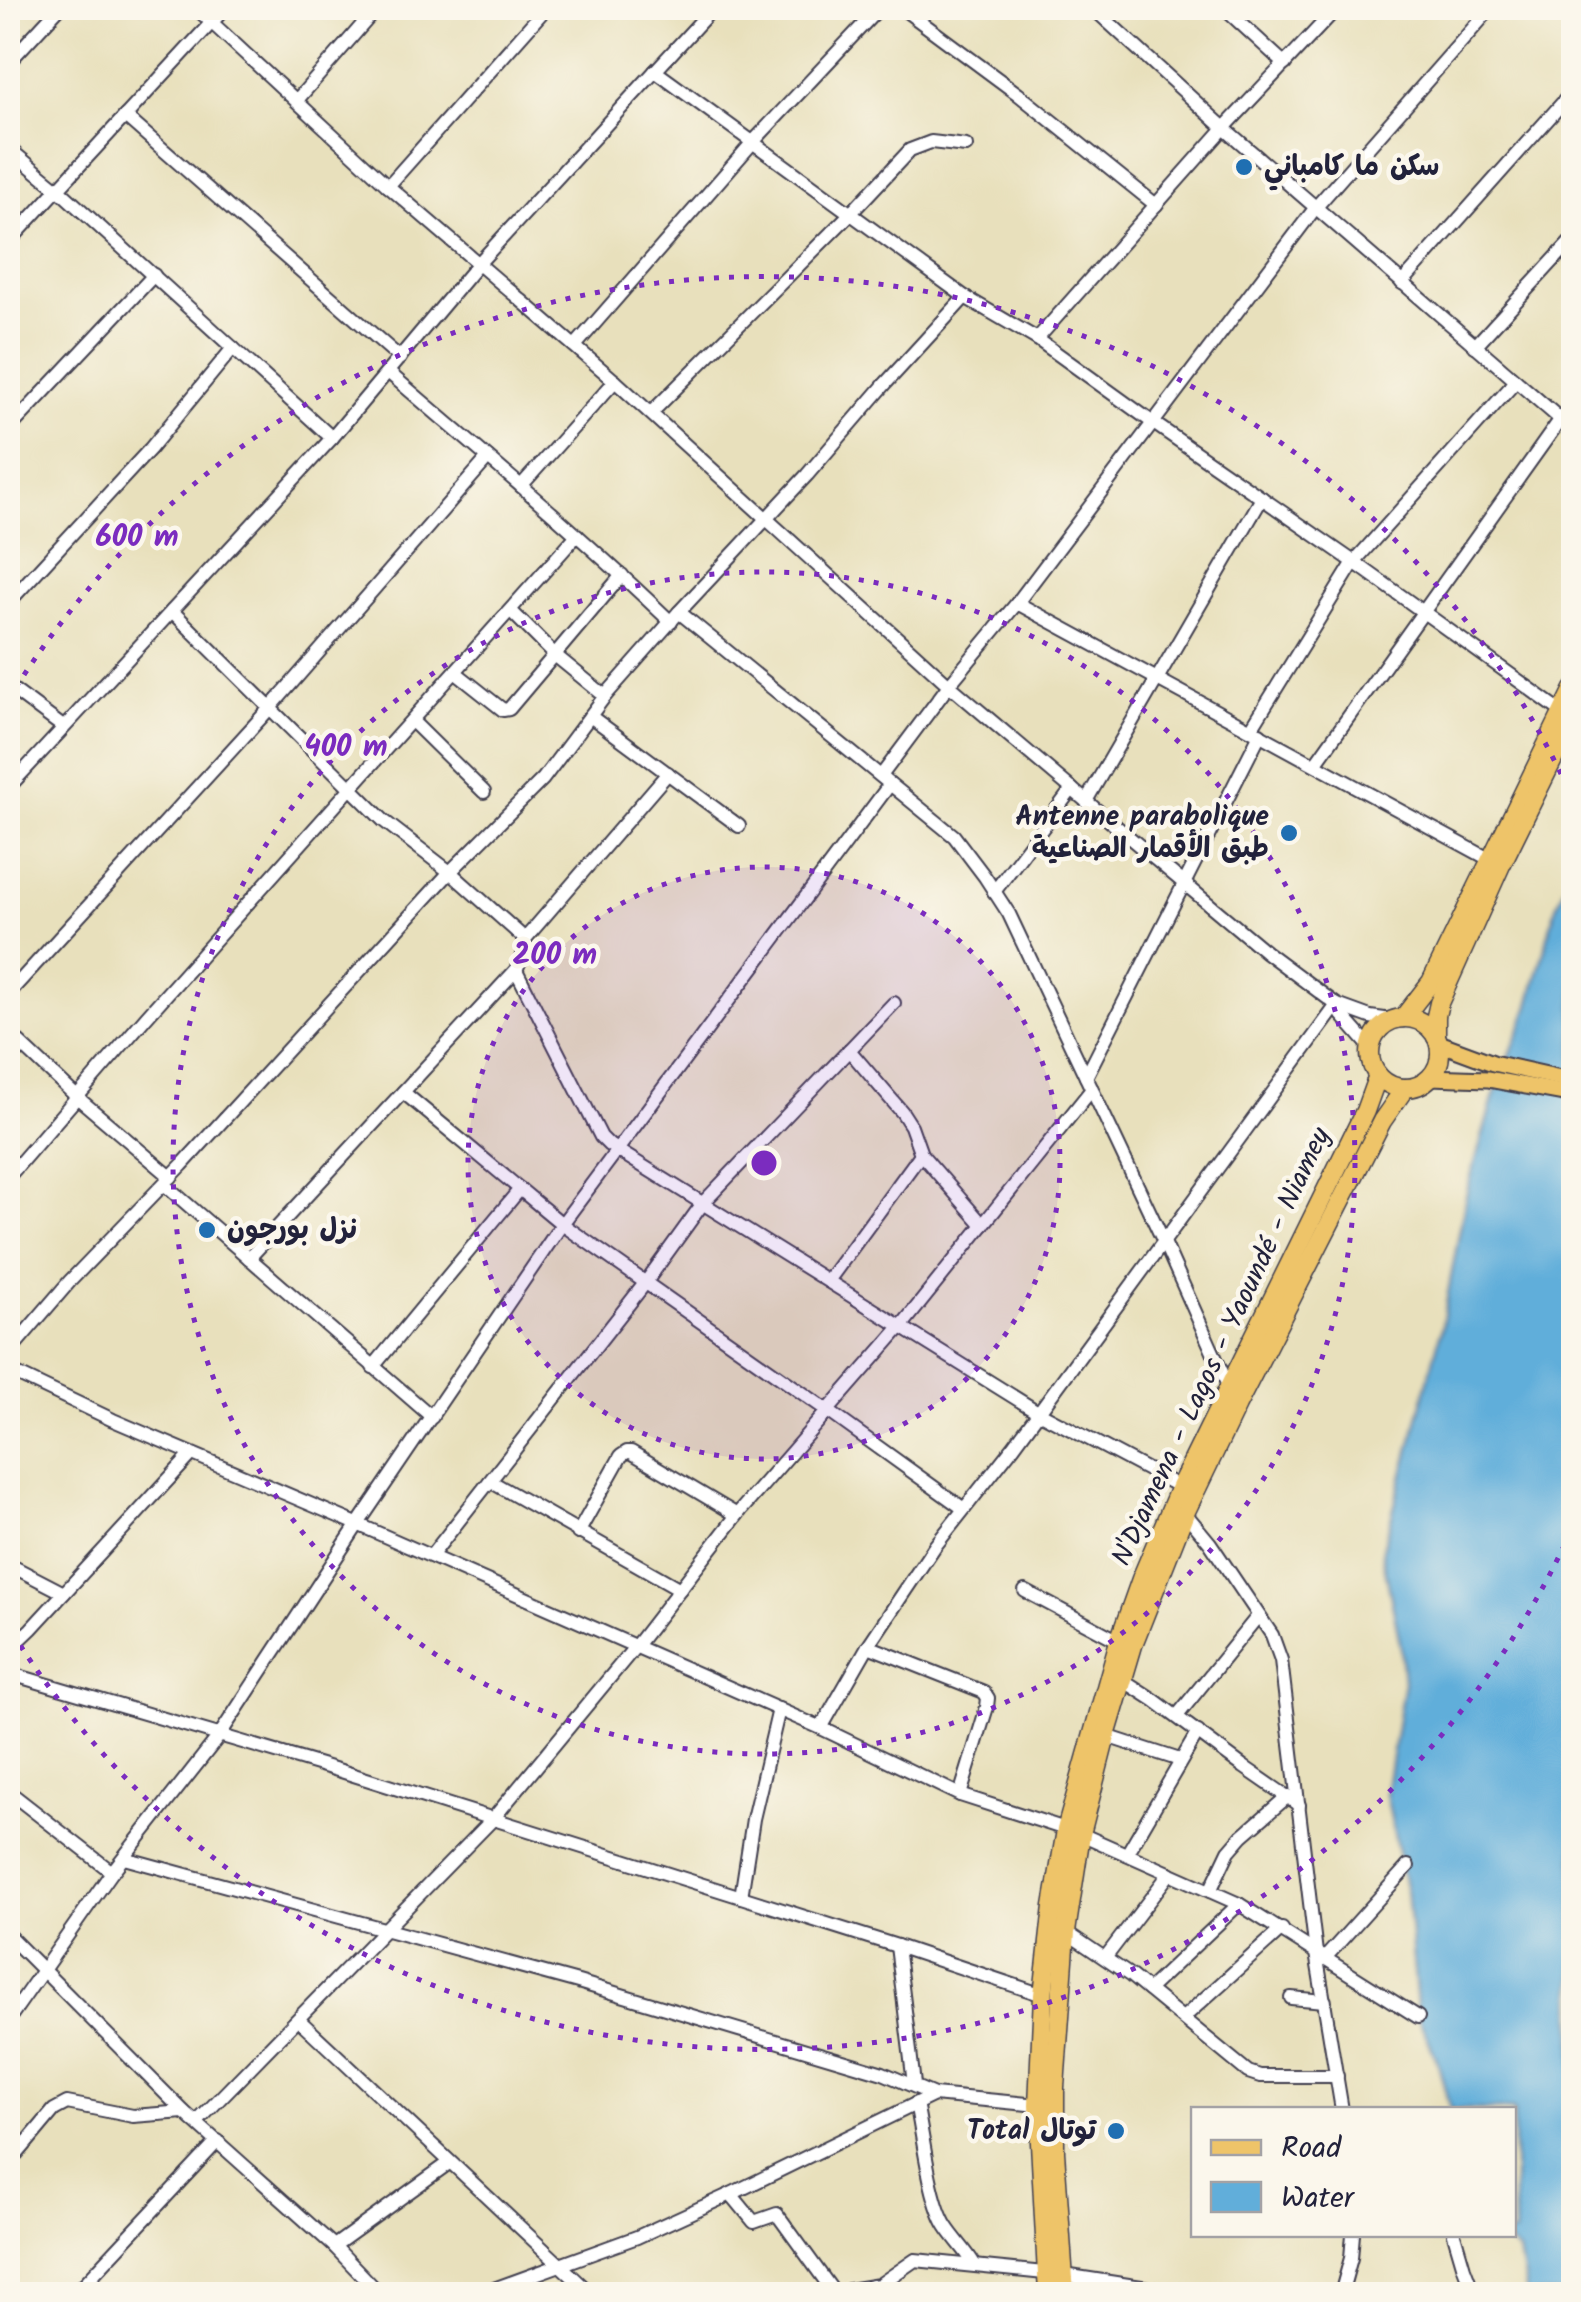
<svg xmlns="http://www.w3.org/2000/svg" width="1581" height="2302" font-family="Kalam,'Playpen Sans Arabic',sans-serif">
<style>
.water{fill:#61aeda;stroke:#42688a;stroke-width:2.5}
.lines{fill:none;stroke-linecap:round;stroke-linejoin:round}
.minor-casing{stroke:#403e4e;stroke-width:16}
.major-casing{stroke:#403e4e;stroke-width:19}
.highway-casing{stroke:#403e4e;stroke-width:21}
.minor{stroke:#fff;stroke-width:12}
.major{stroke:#eec469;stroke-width:15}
.highway{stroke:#eec469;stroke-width:18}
.ring{fill:none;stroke:#7b2cbf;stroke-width:5;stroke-dasharray:5 10}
.poi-dot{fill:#1f6fb2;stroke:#fbf7ec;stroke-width:4}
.labels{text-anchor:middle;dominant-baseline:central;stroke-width:9;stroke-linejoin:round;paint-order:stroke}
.poi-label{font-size:28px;font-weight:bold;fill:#22223b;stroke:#fbf7ec;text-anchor:start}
.street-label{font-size:28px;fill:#22223b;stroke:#fbf7ec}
.centre{fill:#7b2cbf;stroke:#fbf7ec;stroke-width:5}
.ring-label{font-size:30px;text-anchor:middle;font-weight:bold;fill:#7b2cbf;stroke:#fbf7ec;stroke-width:9;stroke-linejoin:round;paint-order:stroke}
</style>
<rect width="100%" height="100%" fill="#fbf7ec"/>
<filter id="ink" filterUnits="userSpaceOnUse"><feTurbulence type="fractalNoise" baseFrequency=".01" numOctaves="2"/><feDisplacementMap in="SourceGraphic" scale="20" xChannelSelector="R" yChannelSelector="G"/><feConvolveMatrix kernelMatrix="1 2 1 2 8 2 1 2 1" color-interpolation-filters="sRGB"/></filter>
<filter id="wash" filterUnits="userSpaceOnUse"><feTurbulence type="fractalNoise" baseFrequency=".0048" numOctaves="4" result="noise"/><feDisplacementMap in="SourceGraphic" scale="40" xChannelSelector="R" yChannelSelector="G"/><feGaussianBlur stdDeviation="2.25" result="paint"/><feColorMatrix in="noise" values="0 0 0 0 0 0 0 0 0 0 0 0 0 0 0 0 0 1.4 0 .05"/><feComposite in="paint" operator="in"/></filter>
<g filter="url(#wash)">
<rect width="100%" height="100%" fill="#e8e0bc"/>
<!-- water -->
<path class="water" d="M1573,867V2294H1527L1519,2252L1499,2235L1514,2234V2110L1450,2109L1437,2060L1418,2017L1408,1901L1386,1794L1404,1682L1401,1648L1382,1553L1441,1331L1467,1191L1494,1096L1528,1009L1556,907Z"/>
</g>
<g filter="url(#ink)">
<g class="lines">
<!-- minor casing -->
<g class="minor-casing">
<g id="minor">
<path d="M196,8L388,186L615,381L949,685L1086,801L1266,952L1337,1005L1370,1017L1392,1020"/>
<path d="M902,8L1018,94L1156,205"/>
<path d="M1093,8L1224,128L1574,431"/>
<path d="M1224,8L1285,64"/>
<path d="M8,63L59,8"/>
<path d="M655,71L965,297L1037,339L1152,422L1354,562L1562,712"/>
<path d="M297,100L377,8"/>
<path d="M125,116L400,358"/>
<path d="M8,148L59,190L332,438"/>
<path d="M388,186L546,8"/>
<path d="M8,243L225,8"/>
<path d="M1402,283L1574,90"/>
<path d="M1037,339L1224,128L1337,8"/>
<path d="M575,346L753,142L879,8"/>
<path d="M1475,346L1574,238"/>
<path d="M388,372C483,454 580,534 671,622"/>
<path d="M651,413L851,213L910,150L931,142L966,146"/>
<path d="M8,430L154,275"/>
<path d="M521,486L615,381"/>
<path d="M8,603L150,449L233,348"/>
<path d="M1017,603L1316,207L1491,8"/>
<path d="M172,611L384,821L450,872L525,939"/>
<path d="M511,611L556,656L605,696"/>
<path d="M679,612L954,836L985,877L1009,914L1163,1240L1229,1388"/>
<path d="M455,672L503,710L509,709L622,575"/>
<path d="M8,686L63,727"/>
<path d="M590,716L739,826"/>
<path d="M412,721L484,792"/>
<path d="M1251,729L1354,562L1516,381"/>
<path d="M1315,764L1560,420"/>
<path d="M881,776L949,685L1017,603L1489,859"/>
<path d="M8,788L332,438L478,264L713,8"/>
<path d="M1086,801L1262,498"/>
<path d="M994,892L1072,789"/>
<path d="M516,970L601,1137L609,1145L1038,1412L1180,1487"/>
<path d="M8,994L270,708L488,458"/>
<path d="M1337,1005L1342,1015L1371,1048"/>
<path d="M8,1032L78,1098L171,1177"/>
<path d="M849,1050L902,1112L911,1126L921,1154L983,1225"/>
<path d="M1086,1077L1260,734"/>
<path d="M403,1092L562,1224L828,1411L964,1509"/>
<path d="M8,1177L147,1016L577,535"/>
<path d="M164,1184L432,1417"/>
<path d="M249,1258L516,970L526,947L525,939L668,773"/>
<path d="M828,1281L921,1154"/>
<path d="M8,1353L70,1281L182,1165L450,872L543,779L605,696L679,612L807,475L886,383L965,297"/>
<path d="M373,1367L520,1189"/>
<path d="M8,1370L113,1420L364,1527L821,1728L960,1795L1081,1834L1239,1904L1418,2017"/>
<path d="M490,1481L680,1589"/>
<path d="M1185,1513L1210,1543L1272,1635L1281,1660L1316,1953L1342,2110"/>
<path d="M578,1533L621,1456L627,1452H631L737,1515"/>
<path d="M431,1556L646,1282L703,1203L894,1003"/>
<path d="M8,1564L64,1593"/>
<path d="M1025,1591L1119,1641"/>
<path d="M868,1646L984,1692L988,1698L987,1707L960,1795"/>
<path d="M8,1651L31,1629L191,1455"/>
<path d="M8,1673L341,1771L897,1946L1043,1995"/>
<path d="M1123,1680L1154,1700L1244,1767L1299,1805"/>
<path d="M1177,1716L1258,1616"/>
<path d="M821,1728L868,1646L935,1546L1014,1446L1337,1005"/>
<path d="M1106,1736L1180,1760"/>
<path d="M8,1791L112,1872"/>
<path d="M1127,1854L1198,1732"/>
<path d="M124,1858L578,1982L883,2073L934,2095L1038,2105"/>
<path d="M1210,1891L1229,1851L1242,1836L1288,1796"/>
<path d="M741,1897L753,1819L779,1709"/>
<path d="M1066,1932L1131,1976L1248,2072L1260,2076H1337"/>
<path d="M8,1935L184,2112L334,2246L380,2294"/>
<path d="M897,1946L914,2084"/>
<path d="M1105,1958L1170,1873"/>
<path d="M1325,1958L1408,1866"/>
<path d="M1148,1990L1239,1904"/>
<path d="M1291,1998L1325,2001"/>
<path d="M1183,2018L1282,1929"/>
<path d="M8,2020L112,1872L219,1736L358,1524L562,1224L890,784"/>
<path d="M299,2020L591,2294"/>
<path d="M916,2103C923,2135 930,2201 946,2226C955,2240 966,2250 974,2264"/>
<path d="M197,2122L492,1820L635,1647L741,1510L900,1328L1092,1089"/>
<path d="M8,2165L54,2110L67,2103L133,2116L184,2112"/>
<path d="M731,2194L754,2222L777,2214L835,2294"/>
<path d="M1454,2234L1464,2268L1474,2294"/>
<path d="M334,2246L449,2163"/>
<path d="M75,2294L218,2141"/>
<path d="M480,2294L637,2237L731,2194L934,2095"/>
<path d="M843,2294L849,2290L879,2285L915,2260L1064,2275L1161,2290L1174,2294"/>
<path d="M1341,2294L1351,2258L1353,2234"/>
</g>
</g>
<!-- major casing -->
<g class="major-casing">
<g id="major">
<path d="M1439,1043L1493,1063L1574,1081"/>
<path d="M1430,1077L1488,1079L1574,1095"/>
</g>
</g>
<!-- highway casing -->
<g class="highway-casing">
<g id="highway">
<path d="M1403,1018L1431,982L1574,689"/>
<circle cx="1405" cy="1053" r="35"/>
<path d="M1436,1037V1016L1439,1003L1501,865L1574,717"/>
<path d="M1048,2294L1038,2105L1043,1995L1053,1906L1066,1830L1119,1641L1141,1579L1180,1487L1365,1111L1378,1075"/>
<path d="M1065,2294L1055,2152V2087L1066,1932L1081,1834L1106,1736L1134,1642L1185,1513L1237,1405L1382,1121L1405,1088"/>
</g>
</g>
<!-- minor -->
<use href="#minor" class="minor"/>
<!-- major -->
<use href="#major" class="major"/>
<!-- highway -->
<use href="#highway" class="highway"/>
</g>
</g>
<!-- distance rings -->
<circle cx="764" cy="1163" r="296" fill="#7b2cbf" fill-opacity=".12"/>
<g class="ring">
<circle cx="764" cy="1163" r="296"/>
<circle cx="764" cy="1163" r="591"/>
<path d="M1571 1531A887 887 0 0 1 8 1626M8 700A887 887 0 0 1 1571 795"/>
</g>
<!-- markers -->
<g class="poi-dot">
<circle cx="1244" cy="167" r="10"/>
<circle cx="1289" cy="833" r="10"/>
<circle cx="207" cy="1230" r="10"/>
<circle cx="1116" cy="2131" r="10"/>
</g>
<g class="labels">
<!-- poi labels -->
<g class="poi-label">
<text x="1264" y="167">سكن ما كامباني</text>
<text x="1269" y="817" text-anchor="end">Antenne parabolique<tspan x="1269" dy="32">طبق الأقمار الصناعية</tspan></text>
<text x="227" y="1230">نزل بورجون</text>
<text x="1096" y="2131" text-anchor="end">Total توتال</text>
</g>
<!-- street labels -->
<g class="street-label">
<text transform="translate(1222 1347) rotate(-65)">N'Djamena - Lagos - Yaoundé - Niamey</text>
</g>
</g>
<circle cx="764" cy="1163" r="15" class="centre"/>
<g class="ring-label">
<text x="137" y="546">600 m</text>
<text x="346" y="756">400 m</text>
<text x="555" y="964">200 m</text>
</g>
<!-- margin -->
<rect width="1581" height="2302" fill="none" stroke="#fbf7ec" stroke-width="40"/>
<!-- legend -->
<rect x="1191" y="2107" width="325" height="130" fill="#fbf7ec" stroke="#a4a2a5" stroke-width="2.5"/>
<rect x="1211" y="2140" width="50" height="15" fill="#eec469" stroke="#a4a2a5" stroke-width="2.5"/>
<text x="1281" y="2157" font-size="30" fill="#22223b">Road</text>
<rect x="1211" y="2182" width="50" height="30" fill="#61aeda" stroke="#a4a2a5" stroke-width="2.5"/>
<text x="1281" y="2207" font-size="30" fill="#22223b">Water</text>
</svg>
